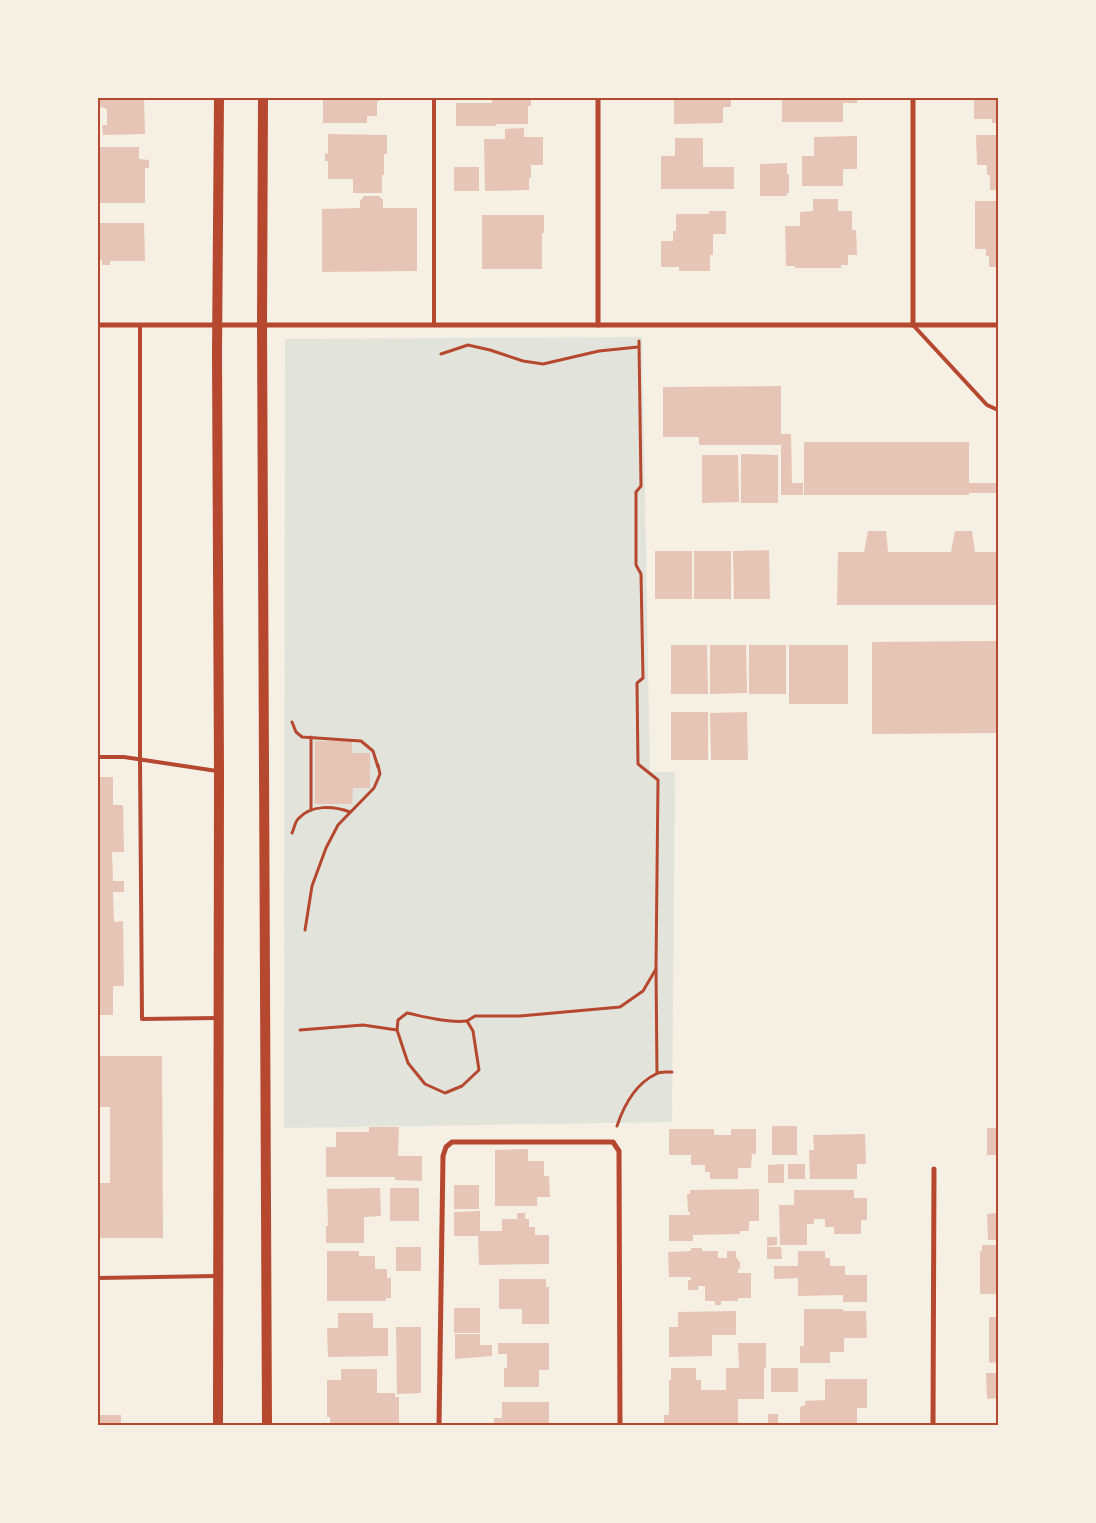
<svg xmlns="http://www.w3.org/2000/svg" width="1096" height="1523" font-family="Helvetica,sans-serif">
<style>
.green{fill:#e2e4dc}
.building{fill:#e6c5b7}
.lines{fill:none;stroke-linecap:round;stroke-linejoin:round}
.path{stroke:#b5482f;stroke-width:3}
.service{stroke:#b5482f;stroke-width:4}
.minor{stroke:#b5482f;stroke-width:5}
.secondary{stroke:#b5482f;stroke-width:10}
.neatline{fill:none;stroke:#b5482f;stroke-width:2}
</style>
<rect width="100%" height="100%" fill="#f6efe4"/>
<!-- green -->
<path class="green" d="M642,337L650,772H675L672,1122L284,1128L285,339Z"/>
<!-- building -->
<g class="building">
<path d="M98,98H144L145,134L103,135L102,125H107V109L98,106Z"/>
<path d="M323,98H380V101H377V116H367V123H323Z"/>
<path d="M492,98H531V106H528V124H496V126H456V103H492Z"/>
<path d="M674,98H731V107H723V123L674,124Z"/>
<path d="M782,98H857V103H843V122H782Z"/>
<path d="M974,98H998V123H992V119H974Z"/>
<path d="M524,128V137H543V165H531V178H529V190L485,191L484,139H505V129Z"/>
<path d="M328,134L387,135V154H384V175H382V193H353V179H328V161H325V153L328,154Z"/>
<path d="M976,135H998V190H990V175H987V165H977Z"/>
<path d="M857,136V169H843V186H802V156H814V137Z"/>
<path d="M675,138H703V167H734V189H661V156H675Z"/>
<path d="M98,147H139V159L149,160V168H145V203H98Z"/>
<path d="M787,163V174H789V193H787V196H760V164Z"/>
<rect x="454" y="167" width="25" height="24"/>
<path d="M364,196H379L383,200V208H417V271L322,272V209L360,208V201Z"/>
<path d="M813,199H838V211H852V230H856L857,255H848V265H841V268H795V266H786L785,226H800V212L813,211Z"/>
<path d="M975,201H998V267H989V256H986V249H975Z"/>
<path d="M709,211H726V234H713V255H710V271H679V267H661V241H673V231H676V214H709Z"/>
<path d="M482,215H544V233H542V269H482Z"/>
<path d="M98,223H144L145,261H110V265H102V260H98Z"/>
<path d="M781,386V434H791L792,483H803V495H781V445H699V437H663V387Z"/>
<path d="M804,442H969V483H998V493H969V495H804Z"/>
<path d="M741,454L778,455V503H741Z"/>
<path d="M702,455H738L739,502L702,503Z"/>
<path d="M868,531H886L888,552H951L955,531H972L975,552H998V605H837L838,552H864Z"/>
<path d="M769,550L770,599H734L733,551Z"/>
<rect x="655" y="551" width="37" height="48"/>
<rect x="694" y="551" width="37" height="48"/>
<path d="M998,641V733L872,734V642Z"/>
<path d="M671,645H707L708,694H671Z"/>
<path d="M710,645H746L747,693L710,694Z"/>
<rect x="749" y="645" width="37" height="49"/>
<rect x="789" y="645" width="59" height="59"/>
<rect x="671" y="712" width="37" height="48"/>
<path d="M747,712L748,760H711L710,713Z"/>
<path d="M315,741H352V753H370V788H353L352,804H315Z"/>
<path d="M98,777H113V805H123L124,852H112L113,881H124V892H113L114,922L123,921L124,986H113V1015H98Z"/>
<path d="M98,1056H162L163,1238H98V1183H110V1107H98Z"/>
<rect x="772" y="1126" width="25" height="29"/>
<path d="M369,1127H399L398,1156H422V1181L395,1180V1177H326V1147H336V1132H369Z"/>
<rect x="987" y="1128" width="11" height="27"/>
<path d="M669,1129H714V1135H731V1129H756V1154H752L751,1168H738V1179H710V1172H705V1165H691V1155H669Z"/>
<path d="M865,1134L866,1164H857V1179H810L809,1150H814L813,1135Z"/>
<path d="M528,1149V1161H544V1176H549L550,1197H537V1206H495V1150Z"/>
<path d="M784,1164V1183H768V1165Z"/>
<rect x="788" y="1164" width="17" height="15"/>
<rect x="454" y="1185" width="25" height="24"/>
<path d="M380,1188L381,1216L364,1217V1243H326V1226H328L327,1189Z"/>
<rect x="390" y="1188" width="29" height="33"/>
<path d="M759,1189V1221H749V1231H740V1234L693,1235V1241H669V1215H690V1212H688L687,1194H690V1190Z"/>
<path d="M794,1190H854V1198H867V1220H861V1234H834V1227H825V1219H814V1224H807V1245H780L779,1205H794Z"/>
<path d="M480,1211V1231H502V1219H517V1213H525V1219H529V1227H535V1235H549V1264L479,1265L478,1236H454V1212Z"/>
<path d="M998,1213V1240H988L987,1214Z"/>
<path d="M767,1237H777V1245L767,1246Z"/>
<path d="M982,1245H998V1294H980V1251H982Z"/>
<rect x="396" y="1247" width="25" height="24"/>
<path d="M767,1247H781L782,1259H767Z"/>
<path d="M691,1248H702V1251H718V1258H727V1251H736V1258H738V1261H740V1269H738V1273H751V1298H738V1301H721V1305H715V1301H705V1286H698V1290H688V1280H691V1277H669L668,1252L691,1251Z"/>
<path d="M327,1251H359V1256H375V1269H387V1278H391V1298H386V1301H327Z"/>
<path d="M798,1251H825V1258H830V1266H845V1275H867V1302H843V1295L798,1296V1278L774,1279V1266H798Z"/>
<path d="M499,1279H546V1287H549V1324H522V1309H499Z"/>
<rect x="454" y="1308" width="26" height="25"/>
<path d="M804,1309H843V1311H866L867,1338H844V1352H830V1363H800V1346H804Z"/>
<path d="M736,1311V1335H712V1356L669,1357V1327H678V1312Z"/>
<path d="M338,1313H373V1328H388V1356L328,1357L327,1328H338Z"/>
<path d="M989,1317H998V1362L989,1363Z"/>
<path d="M396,1327H421V1393L397,1394Z"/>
<path d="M455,1334H480V1345H492V1356L455,1359Z"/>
<path d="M498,1343H549V1370H539V1387H504V1368H507V1354H498Z"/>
<path d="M738,1343H766V1368H764V1399H738V1424L664,1426V1415H669V1380H671V1368H696V1380H701V1390H726V1368H739Z"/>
<rect x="771" y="1368" width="27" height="24"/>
<path d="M341,1369H377V1393H395V1397H399V1426L330,1424V1417H327V1380H341Z"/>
<path d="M986,1373H998V1398L987,1399Z"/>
<path d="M825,1379H867V1408H857V1424L800,1423V1407L805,1405V1401L825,1400Z"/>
<path d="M502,1402H549V1426H494V1418H502Z"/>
<rect x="768" y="1414" width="10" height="12"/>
<rect x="98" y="1415" width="23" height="11"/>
</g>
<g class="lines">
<!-- path -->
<g class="path">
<path d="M639,341L641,486L636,492V565L641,574L643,678L637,683L638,764L658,780L656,968L657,1073"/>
<path d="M441,354L468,345L490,350L523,361L543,364L599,351L638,347"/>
<path d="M292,722L296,732L302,737L361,741L373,751L378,767"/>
<path d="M311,737V810"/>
<path d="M292,833C294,829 295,822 298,819C311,804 334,806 350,812"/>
<path d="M305,930L312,886L326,848L338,825L374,788L380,774L378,765"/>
<path d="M300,1030L363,1025L397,1030L408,1063L425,1084L445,1093L462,1086L479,1070L473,1031L467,1021L475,1016H520L620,1007L643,991L656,969"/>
<path d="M397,1030L398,1020L407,1013C426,1017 447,1023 467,1021"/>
<path d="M617,1126C624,1105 635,1084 656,1074C660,1071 667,1072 672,1072"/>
</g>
<!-- service -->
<g class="service">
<path d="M434,98V325"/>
<path d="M140,325V759L142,1019L217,1018"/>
<path d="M913,325L987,405L998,410"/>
<path d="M98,757H124L217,771"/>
<path d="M98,1278L216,1276"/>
</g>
<!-- minor -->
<g class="minor">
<path d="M98,325H998"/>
<path d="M598,325V98"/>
<path d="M913,325V98"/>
<path d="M439,1426L443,1156L446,1147L452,1142H613L619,1151L620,1426"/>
<path d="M933,1426L934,1169"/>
</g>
<!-- secondary -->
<g class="secondary">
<path d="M263,98L262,325L267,1426"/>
<path d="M218,1426L219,772L217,354L219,98"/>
</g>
</g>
<!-- border -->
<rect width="1096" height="1523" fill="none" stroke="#f6efe4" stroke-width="198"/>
<rect x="99" y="99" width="898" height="1325" class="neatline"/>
</svg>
